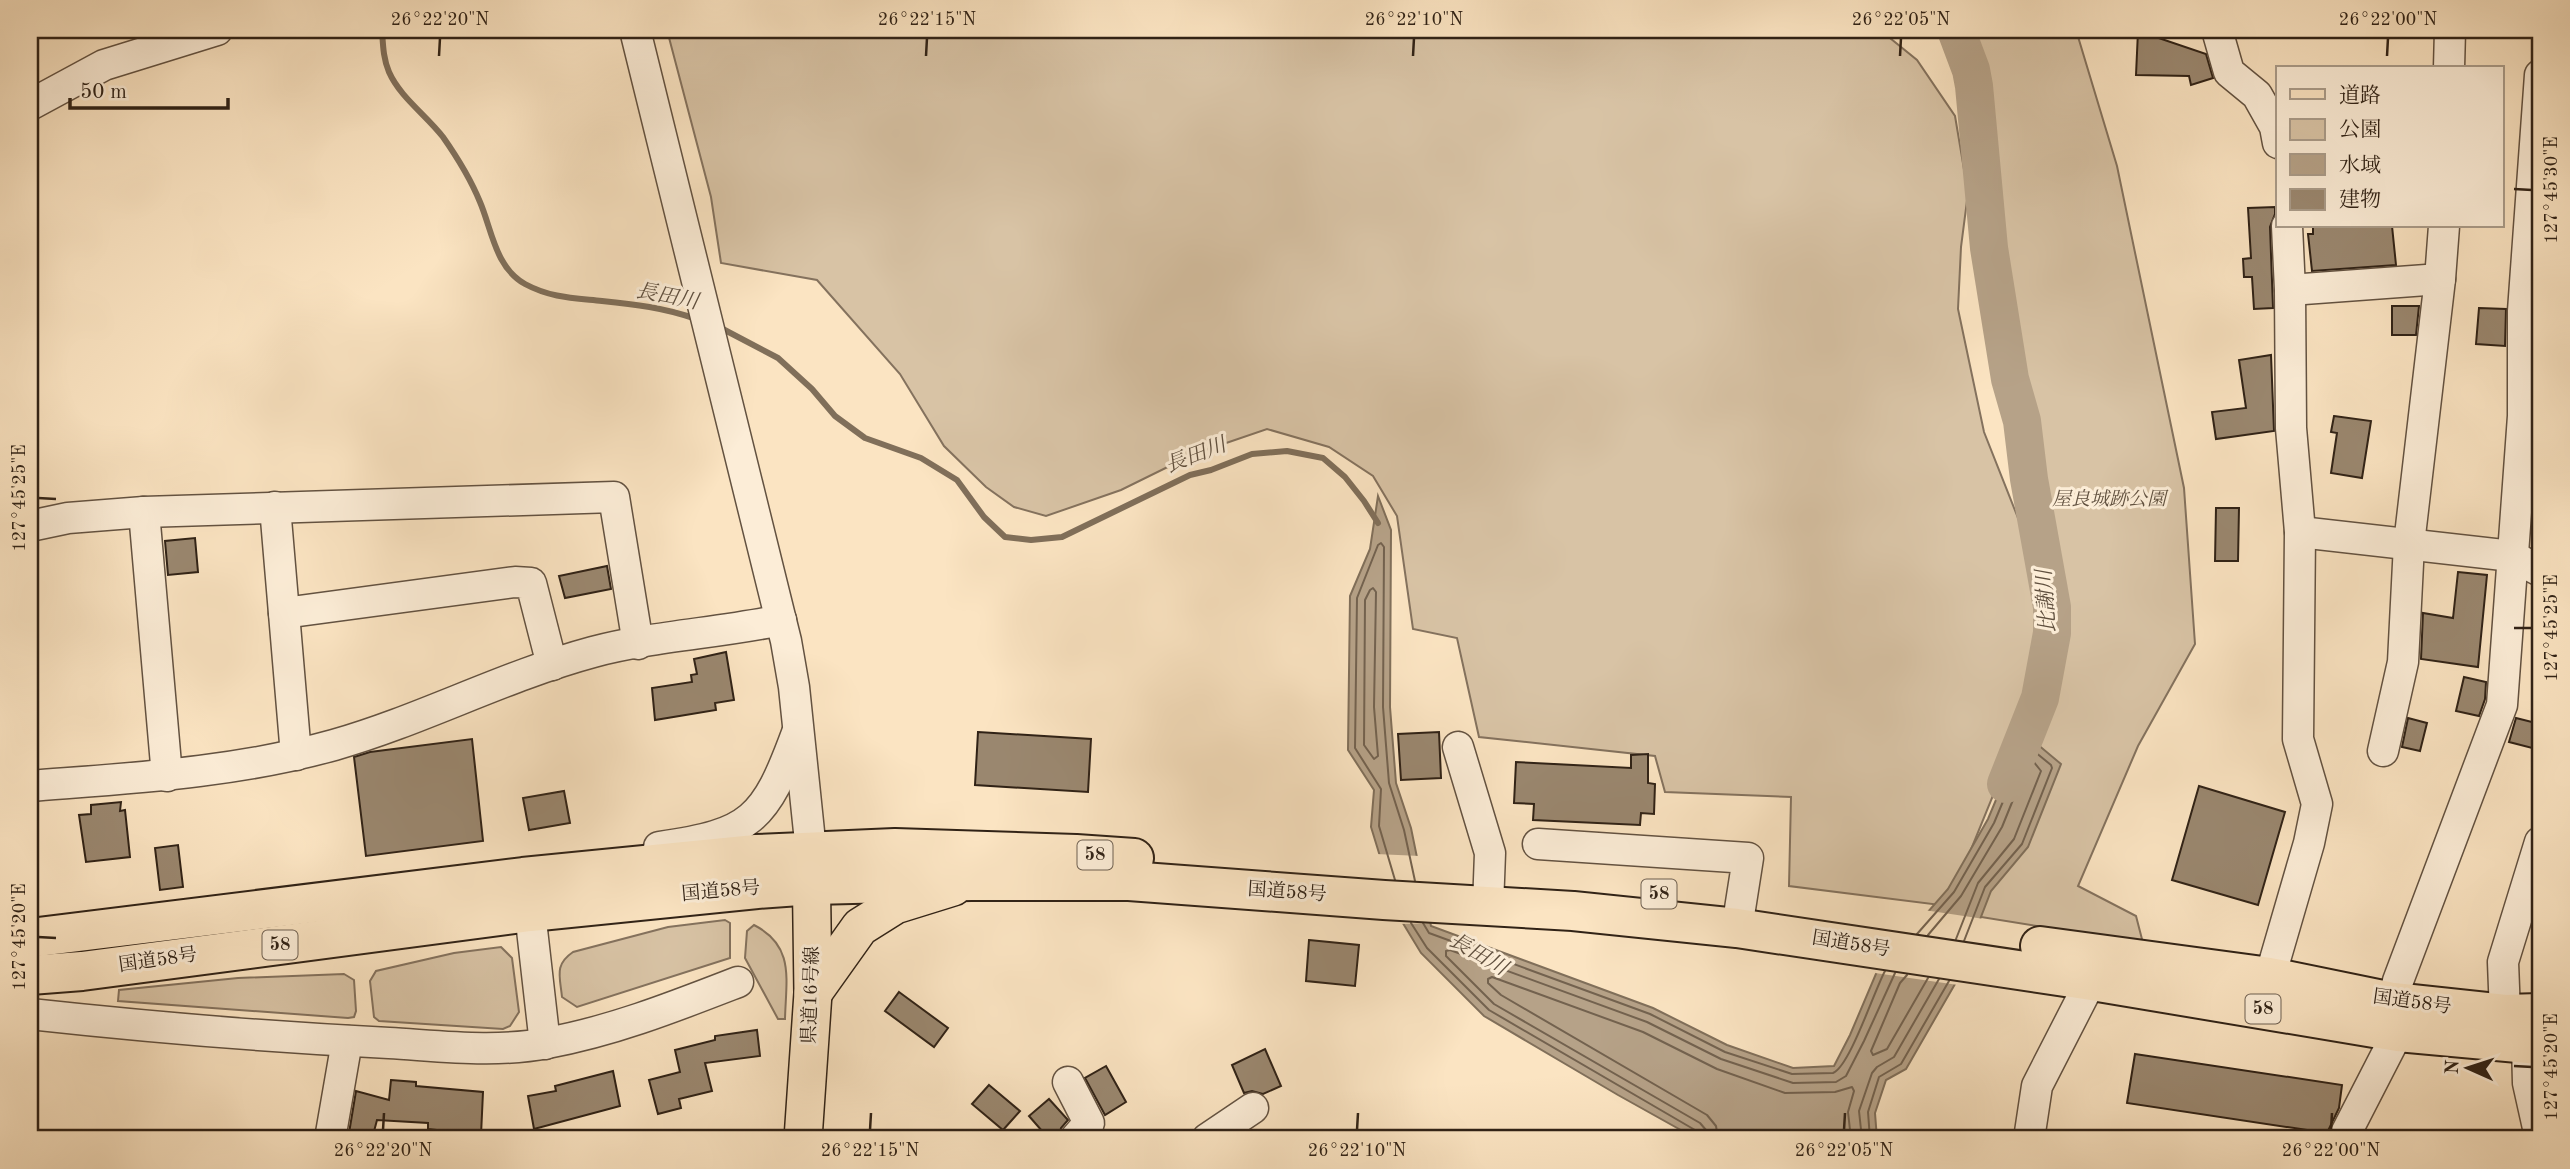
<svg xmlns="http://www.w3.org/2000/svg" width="2570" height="1169" font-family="'Old Standard TT','Noto Serif JP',serif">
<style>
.green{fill:#d8c3a5;stroke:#84725e;stroke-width:2}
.water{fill:#b6a288;stroke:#806f5a;stroke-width:2}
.pier{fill:#fbe4c2}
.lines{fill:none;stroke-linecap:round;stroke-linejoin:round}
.shore{stroke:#73624f;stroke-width:2}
.stream{stroke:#806f5a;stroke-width:6}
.river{stroke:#b6a288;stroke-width:38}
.building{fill:#9a876f;stroke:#302216;stroke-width:2}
.minor-casing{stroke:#635241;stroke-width:33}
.major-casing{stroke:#302216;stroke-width:40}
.highway-casing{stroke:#302216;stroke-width:42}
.minor{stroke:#fcedd7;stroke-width:30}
.major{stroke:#fbe4c2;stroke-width:37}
.highway{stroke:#fbe4c2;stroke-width:38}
.ticks{fill:none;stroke:#302216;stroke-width:2.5}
.labels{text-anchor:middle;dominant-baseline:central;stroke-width:6;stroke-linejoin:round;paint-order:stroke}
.shield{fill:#fcedd7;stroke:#6d5f50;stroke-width:2}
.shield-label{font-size:18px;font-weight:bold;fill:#302216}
.park-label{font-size:19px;font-style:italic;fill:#625241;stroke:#fcedd7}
.street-label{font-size:19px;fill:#302216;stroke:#fcedd7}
.water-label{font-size:21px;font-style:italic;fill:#5f4f3e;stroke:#fcedd7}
.neatline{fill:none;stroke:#302216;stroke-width:2.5}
.ticks-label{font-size:18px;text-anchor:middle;fill:#302216}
</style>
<rect width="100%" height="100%" fill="#fbe4c2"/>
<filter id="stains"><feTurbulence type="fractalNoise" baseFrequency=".00286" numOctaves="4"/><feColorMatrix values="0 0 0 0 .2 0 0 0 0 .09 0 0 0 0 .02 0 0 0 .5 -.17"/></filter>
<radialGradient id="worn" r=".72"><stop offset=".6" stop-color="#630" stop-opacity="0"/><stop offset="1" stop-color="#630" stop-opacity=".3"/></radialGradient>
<!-- green -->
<g class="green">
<path d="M667,30H1880L1917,60L1955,116L1968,193L1961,247L1958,309L1984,432L2020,523L2046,609L2027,712L1948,906L1789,886L1791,797L1665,792L1655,756L1479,737L1457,638L1413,629L1397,516L1373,476L1329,447L1267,429L1194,454L1121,490L1046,516L1014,507L986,487L944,446L900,374L817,280L721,263L711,197Z"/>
<path d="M1955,30H2076L2117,166L2184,488L2195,644L2138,746L2078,886L2136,916L2143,943L1950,912L2036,710L2052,607L2010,379L1986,214L1974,86Z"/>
<path d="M725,920L730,923V958L577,1007L562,997C560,976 554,965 573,952L668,927Z"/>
<path d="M754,925C795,946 786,979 785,1019H778L745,958L747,931Z"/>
<path d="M501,947L512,958L519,1012L510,1026L503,1029L379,1021L374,1017L370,981L376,971L454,953Z"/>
<path d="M344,974L354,980L356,1011L354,1017L348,1018L118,1001L119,990L238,978Z"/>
</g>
<!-- water -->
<path class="water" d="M1378,496L1391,530L1390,707L1396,783L1411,828L1431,926L1653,1008L1727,1045L1793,1068L1834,1066L1850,1035L1878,969L1948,889L1988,819L2024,733L2061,764L2028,847L1991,891L1955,984L1906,1069L1886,1080L1875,1113L1877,1139H1697L1618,1095L1484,1016L1421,953L1398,915L1371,827L1374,790L1348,750L1350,596L1370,549Z"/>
<!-- pier -->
<g class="pier">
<path d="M1376,854L1420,856L1434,923L1399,924Z"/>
<path d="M1924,910L1984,919L1958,985L1875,973L1876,965Z"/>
</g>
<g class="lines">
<!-- shore -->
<g class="shore">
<path d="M1373,588L1376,592L1374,707L1378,756L1374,759L1364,745L1365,600L1370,590Z"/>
<path d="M1395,880L1379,826L1381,789L1355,748L1357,598L1378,545L1381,543L1384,547L1383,707L1389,783L1404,830L1415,881"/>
<path d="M1411,923L1427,948L1489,1010L1695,1130L1699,1139"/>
<path d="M1423,923L1429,933L1650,1014L1725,1052L1792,1074L1833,1073C1850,1066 1874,991 1885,971"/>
<path d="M1917,934L1954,892L1994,823L2025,749L2029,747L2051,765L2052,768L2022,844L1985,887L1964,941"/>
<path d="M1928,935L1961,896L2002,827L2028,763L2033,761L2041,771L2014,839L1978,883L1956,939"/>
<path d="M1907,975L1900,983L1871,1051L1873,1055L1887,1049L1928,978"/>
<path d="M1708,1139L1706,1130L1700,1123L1494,1004L1446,956V951L1450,950L1647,1022L1721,1059L1793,1083L1836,1082L1846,1076L1864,1041L1895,973"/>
<path d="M1718,1139L1716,1126L1707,1115L1501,995L1488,983V979L1492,977L1643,1032L1717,1069L1785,1093L1835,1092L1852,1087L1854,1091L1848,1112L1851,1139"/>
<path d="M1862,1139L1859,1111L1872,1073L1877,1067L1894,1057L1939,979"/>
<path d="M1870,1139L1868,1112L1879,1077L1901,1064L1949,981"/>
</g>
<!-- stream -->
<g class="stream">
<path d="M382,30C383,44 383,58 389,72C400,97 426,115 443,137C457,157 471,180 480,202C492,230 495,267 525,284C551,298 574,298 602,301C633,304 666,308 696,319"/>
<path d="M719,327L778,358L812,389L835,416L865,438L921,458L957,480L984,517L1005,537L1031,540L1062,537L1190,475L1211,470L1252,454L1287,451L1323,458L1345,477L1364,501L1378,523"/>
</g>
<!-- river -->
<path class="river" d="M1956,30L1971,70L1974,86L1989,248L2010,379L2022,421L2029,479L2052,607V633L2040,698L2006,784"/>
</g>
<!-- building -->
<g class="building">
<path d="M2138,31L2206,54L2213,78L2191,85L2189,76L2136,75Z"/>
<path d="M2275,207V214L2270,227L2273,308L2254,309L2252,277H2244L2243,259L2251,258L2248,208Z"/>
<path d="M2313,226H2392L2396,265L2312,271L2308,234H2313Z"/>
<path d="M2392,306H2419L2416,335H2392Z"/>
<path d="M2479,308L2506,309L2505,346L2476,344Z"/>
<path d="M2271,355L2274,431L2216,439L2212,412L2246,408L2239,360Z"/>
<path d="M2334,416L2371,421L2362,478L2331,473L2337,433L2331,432Z"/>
<path d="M2216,508H2239L2238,561H2215Z"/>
<path d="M195,538L198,572L168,575L165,541Z"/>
<path d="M607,566L611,589L565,598L559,576Z"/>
<path d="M2458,572L2487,575L2478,667L2421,659L2423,613L2453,618Z"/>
<path d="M726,652L734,700L715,703L716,710L655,720L652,688L692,682L691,675L697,674L694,659Z"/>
<path d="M2464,677L2486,682L2485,699L2479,716L2456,711Z"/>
<path d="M2408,718L2427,723L2420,751L2402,747Z"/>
<path d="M2516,718L2540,724V750L2509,742Z"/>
<path d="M978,732L1091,739L1088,792L975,785Z"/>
<path d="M1439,732L1441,778L1401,780L1398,734Z"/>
<path d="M472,739L483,841L366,856L354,757L370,752Z"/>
<path d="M1648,754V783L1655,784L1654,814L1641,813L1640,825L1533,820L1534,804L1514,803L1516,762L1631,768V755Z"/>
<path d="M2199,786L2285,812L2258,905L2172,880Z"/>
<path d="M564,791L570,823L529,830L523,798Z"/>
<path d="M121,802L120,811L125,810L130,857L86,862L79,815L91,814V805Z"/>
<path d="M178,845L183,887L160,890L155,848Z"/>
<path d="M1309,940L1359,945L1355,986L1306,981Z"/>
<path d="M899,992L948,1028L934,1047L885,1011Z"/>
<path d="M757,1030L760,1056L705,1063L712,1091L679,1099L681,1108L658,1114L649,1080L680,1072L675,1050L715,1040V1036Z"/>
<path d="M1265,1049L1281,1086L1263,1094L1252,1091L1244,1093L1232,1065Z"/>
<path d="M2135,1054L2342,1085L2339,1108L2327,1133L2127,1103Z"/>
<path d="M1106,1066L1126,1102L1105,1115L1085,1078Z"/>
<path d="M613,1071L620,1106L534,1129L528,1096L556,1091L555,1086Z"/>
<path d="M391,1080L416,1082V1086L483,1092L481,1135L428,1129V1123L377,1120L372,1139H348L356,1091L389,1100Z"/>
<path d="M989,1085L1020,1111L1003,1130L972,1104Z"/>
<path d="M1049,1099L1068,1120L1061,1128L1058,1139H1049L1029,1116Z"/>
</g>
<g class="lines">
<!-- minor casing -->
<g class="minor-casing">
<g id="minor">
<path d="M635,30L786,641L794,687L811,851"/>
<path d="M2217,30L2229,72L2257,95L2275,127L2278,143"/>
<path d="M2449,68L2450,30"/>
<path d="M30,105L104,65L217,30"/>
<path d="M2290,290L2440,279"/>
<path d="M275,507L296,755"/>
<path d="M144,512L167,776"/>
<path d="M30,526L68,518L144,512L614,497L638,644"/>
<path d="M2300,532L2512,556L2540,571"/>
<path d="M284,613L515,582L531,583L552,665"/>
<path d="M1458,747L1490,853L1488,906"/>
<path d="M2383,751L2403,662L2409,544L2440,279L2444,226"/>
<path d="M30,786C132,778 234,773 334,745C422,720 504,676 593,652C653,636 720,633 781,620"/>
<path d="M1538,844L1748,858L1737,928"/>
<path d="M659,847C751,834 765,820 797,733"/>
<path d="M530,912L545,1044"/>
<path d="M2270,977L2309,843L2317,804L2298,739L2300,532L2291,428L2290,290L2287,226"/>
<path d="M2393,1002L2398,981L2502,705L2523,416V311L2540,75"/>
<path d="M30,1014C149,1027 269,1037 389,1043C441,1046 496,1053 547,1043C613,1031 676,1006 738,982"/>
<path d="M2505,1014L2503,962L2540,842"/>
<path d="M2527,1044L2528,1083L2540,1137"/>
<path d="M1068,1082L1089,1123L1075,1139"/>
<path d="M330,1139L347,1041"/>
<path d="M1207,1139L1253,1108"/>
<path d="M2029,1139L2037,1086L2100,963"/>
<path d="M2343,1139L2398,1032"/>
</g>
</g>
<!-- major casing -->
<g class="major-casing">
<g id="major">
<path d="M813,993L860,927L895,905L953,887"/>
<path d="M803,1139L813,993L811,854"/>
</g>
</g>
<!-- highway casing -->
<g class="highway-casing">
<g id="highway">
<path d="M30,938L523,877L756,854L895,848L1076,854L1134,858"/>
<path d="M2040,946L2270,977L2393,1002L2505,1014L2540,1013"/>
<path d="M30,975L82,971L530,912L757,889L813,885L971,881H1129L1384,900L1573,911L1737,928L2092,981L2398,1032L2540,1045"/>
</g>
</g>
<!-- minor -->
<use href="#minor" class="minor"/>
<!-- major -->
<use href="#major" class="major"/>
<!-- highway -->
<use href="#highway" class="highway"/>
</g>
<!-- ticks -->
<path class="ticks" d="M439,56L440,38M926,56L927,38M1413,56L1414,38M1900,56L1901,38M2387,56L2388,38M2514,189L2532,190M38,498L56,499M2514,628H2532M38,937L56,938M2514,1066L2532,1067M383,1130L384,1113M870,1130L871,1113M1357,1130L1358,1113M1844,1130L1845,1113M2331,1130L2332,1113"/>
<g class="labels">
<!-- shield labels -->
<g class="shield">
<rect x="1077.5" y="840.5" width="35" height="29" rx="5"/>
<rect x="1641.5" y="879.5" width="35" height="29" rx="5"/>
<rect x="262.5" y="930.5" width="35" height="29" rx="5"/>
<rect x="2245.5" y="994.5" width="35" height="29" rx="5"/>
</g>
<g class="shield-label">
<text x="1095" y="855">58</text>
<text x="1659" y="894">58</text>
<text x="280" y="945">58</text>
<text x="2263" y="1009">58</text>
</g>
<!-- park labels -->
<g class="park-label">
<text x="2109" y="500">屋良城跡公園</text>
</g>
<!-- street labels -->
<g class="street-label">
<text transform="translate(721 892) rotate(-5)">国道58号</text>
<text transform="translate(1287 893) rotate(4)">国道58号</text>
<text transform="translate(1851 945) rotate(9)">国道58号</text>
<text transform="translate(158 961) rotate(-8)">国道58号</text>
<text transform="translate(812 995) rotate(-88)">県道16号線</text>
<text transform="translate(2412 1003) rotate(8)">国道58号</text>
</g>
<!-- water labels -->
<g class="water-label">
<text transform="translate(667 297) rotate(11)">長田川</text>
<text transform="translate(1196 456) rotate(-21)">長田川</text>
<text transform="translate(2047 601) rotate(-94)">比謝川</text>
<text transform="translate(1478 955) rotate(30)">長田川</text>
</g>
</g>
<!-- margin -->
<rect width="2570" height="1169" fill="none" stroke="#fbe4c2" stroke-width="77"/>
<!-- legend -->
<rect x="2276" y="66" width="228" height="161" fill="#fcedd7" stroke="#aa9c8a" stroke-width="2"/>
<rect x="2290" y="89" width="35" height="10" fill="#fbe4c2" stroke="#aa9c8a" stroke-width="2"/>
<text x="2339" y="102" font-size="21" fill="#302216">道路</text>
<rect x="2290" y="119" width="35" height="21" fill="#d8c3a5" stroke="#aa9c8a" stroke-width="2"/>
<text x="2339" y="136" font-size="21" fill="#302216">公園</text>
<rect x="2290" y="154" width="35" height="21" fill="#b6a288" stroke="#aa9c8a" stroke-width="2"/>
<text x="2339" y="172" font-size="21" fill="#302216">水域</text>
<rect x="2290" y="189" width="35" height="21" fill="#9a876f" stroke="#aa9c8a" stroke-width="2"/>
<text x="2339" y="206" font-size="21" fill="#302216">建物</text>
<!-- north arrow -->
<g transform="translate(2468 1068) rotate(273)" stroke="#fcedd7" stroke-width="5" paint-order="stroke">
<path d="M0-5L12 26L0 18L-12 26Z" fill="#302216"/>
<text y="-10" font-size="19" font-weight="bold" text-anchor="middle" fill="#302216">N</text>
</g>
<!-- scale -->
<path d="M70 98v10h158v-10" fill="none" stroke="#302216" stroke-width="3.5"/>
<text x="80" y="98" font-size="21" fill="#302216" stroke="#fcedd7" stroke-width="5" paint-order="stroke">50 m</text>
<rect x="38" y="38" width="2494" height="1092" class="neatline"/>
<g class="ticks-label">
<text x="440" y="25">26°22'20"N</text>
<text x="927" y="25">26°22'15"N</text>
<text x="1414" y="25">26°22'10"N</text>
<text x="1901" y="25">26°22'05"N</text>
<text x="2388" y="25">26°22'00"N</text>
<text transform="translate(2551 190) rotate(-90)" y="6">127°45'30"E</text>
<text transform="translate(19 498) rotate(-90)" y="6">127°45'25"E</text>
<text transform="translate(2551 628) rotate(-90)" y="6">127°45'25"E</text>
<text transform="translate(19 937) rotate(-90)" y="6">127°45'20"E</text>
<text transform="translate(2551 1067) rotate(-90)" y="6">127°45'20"E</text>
<text x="383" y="1156">26°22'20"N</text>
<text x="870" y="1156">26°22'15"N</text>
<text x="1357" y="1156">26°22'10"N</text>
<text x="1844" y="1156">26°22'05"N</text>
<text x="2331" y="1156">26°22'00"N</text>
</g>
<rect width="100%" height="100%" filter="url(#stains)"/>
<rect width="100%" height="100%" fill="url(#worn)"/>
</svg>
